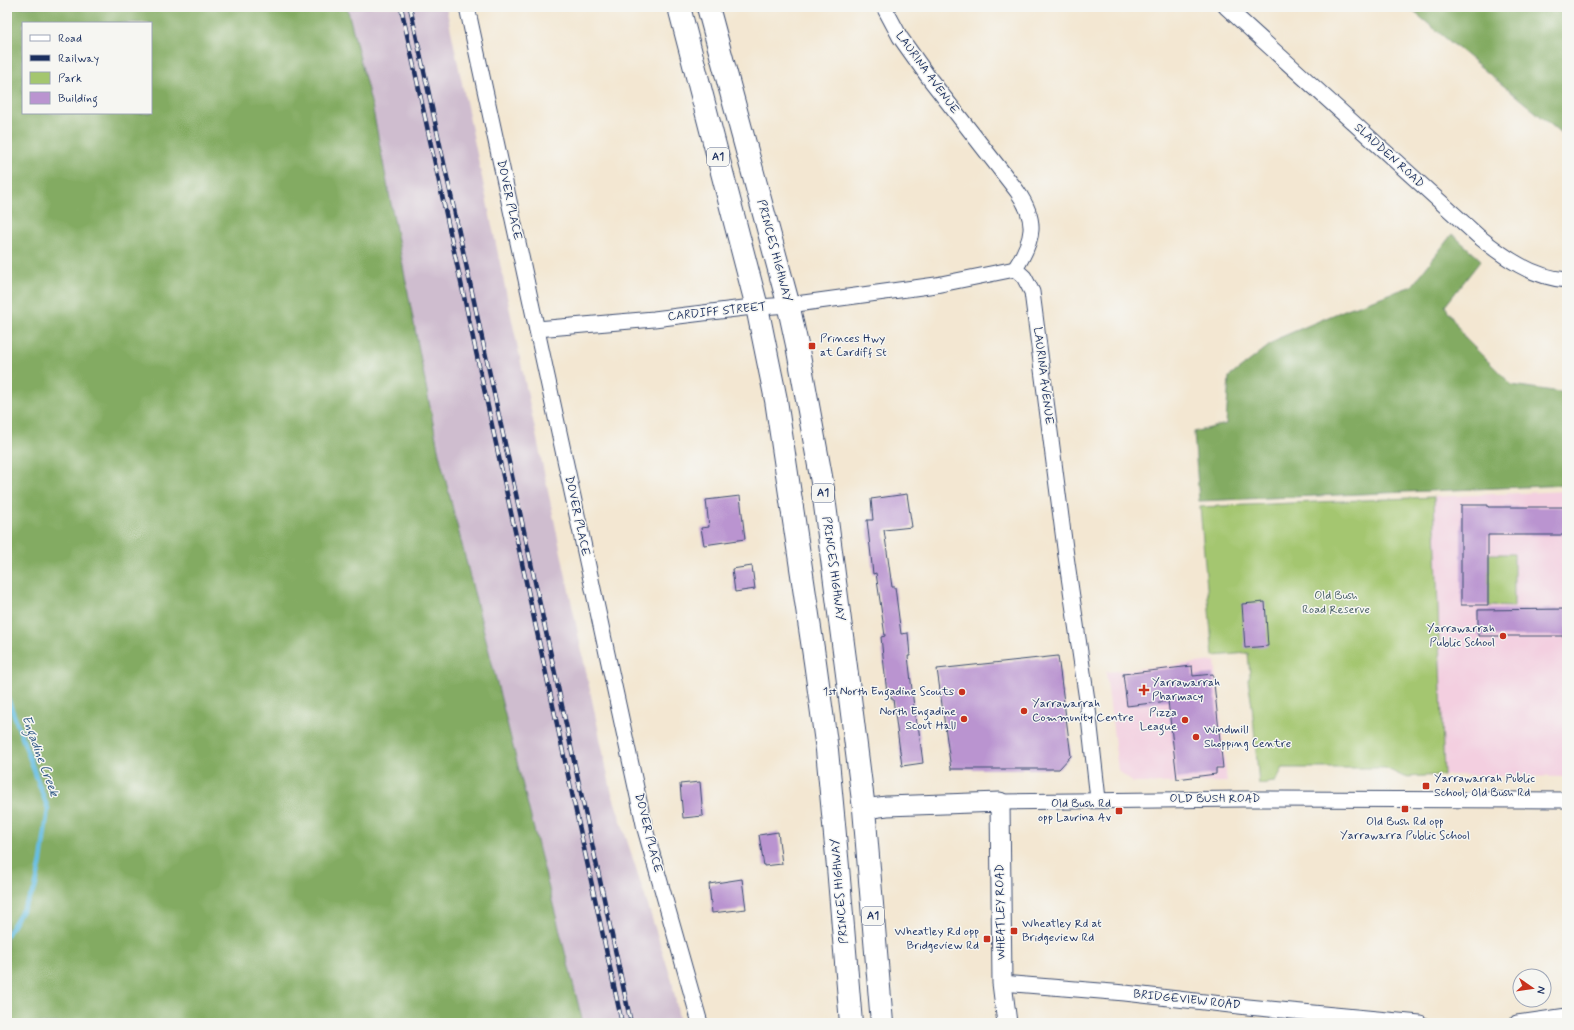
<svg xmlns="http://www.w3.org/2000/svg" width="1574" height="1030" font-family="Mynerve,sans-serif">
<style>
.built{fill:#f3cfe0}
.industrial{fill:#cfbdcf}
.green{fill:#a4c66f;stroke:#607a66}
.forest{fill:#83ab62;stroke:#4f6d60;fill-rule:evenodd}
.lines{fill:none;stroke-linecap:round;stroke-linejoin:round}
.stream{stroke:#66bee3;stroke-width:4.5}
.building{fill:#ba94d0}
.minor-casing{stroke:#3b4b6f;stroke-width:17}
.tertiary-casing{stroke:#3b4b6f;stroke-width:21}
.trunk-casing{stroke:#3b4b6f;stroke-width:24}
.minor{stroke:#fff;stroke-width:15}
.tertiary{stroke:#fff;stroke-width:19}
.trunk{stroke:#fff;stroke-width:22}
.rail-casing{stroke:#1b2f5e;stroke-width:4.5}
.rail{stroke:#f6f6f2;stroke-width:3;stroke-dasharray:9;stroke-linecap:butt}
.poi-dot{fill:#c8321e;stroke:#f6f6f2;stroke-width:1.5}
.labels{text-anchor:middle;dominant-baseline:central;stroke-width:3;stroke-linejoin:round;paint-order:stroke}
.shield{fill:#f6f6f2;stroke:#5d6b8a;stroke-width:1}
.shield-label{font-size:11px;font-weight:bold;fill:#1b2f5e}
.street-label{font-size:12px;fill:#1b2f5e;stroke:#f6f6f2}
.poi-label{font-size:12px;fill:#1b2f5e;stroke:#f6f6f2;text-anchor:start}
.park-label{font-size:12px;fill:#445c63;stroke:#f6f6f2}
.water-label{font-size:13px;font-style:italic;fill:#325a86;stroke:#f6f6f2}
</style>
<rect width="100%" height="100%" fill="#f6f6f2"/>
<filter id="ink" filterUnits="userSpaceOnUse"><feTurbulence type="fractalNoise" baseFrequency=".025" numOctaves="2"/><feDisplacementMap in="SourceGraphic" scale="8" xChannelSelector="R" yChannelSelector="G"/><feConvolveMatrix kernelMatrix="1 2 1 2 8 2 1 2 1" color-interpolation-filters="sRGB"/></filter>
<filter id="wash" filterUnits="userSpaceOnUse"><feTurbulence type="fractalNoise" baseFrequency=".012" numOctaves="4" result="noise"/><feDisplacementMap in="SourceGraphic" scale="16" xChannelSelector="R" yChannelSelector="G"/><feGaussianBlur stdDeviation="0.9" result="paint"/><feColorMatrix in="noise" values="0 0 0 0 0 0 0 0 0 0 0 0 0 0 0 0 0 1.4 0 .05"/><feComposite in="paint" operator="in"/></filter>
<g filter="url(#wash)">
<rect width="100%" height="100%" fill="#f3e7d2"/>
<!-- built -->
<g class="built">
<path d="M1567,491V777L1444,775L1434,497Z"/>
<path d="M1215,661L1227,782L1133,783L1118,770L1106,672Z"/>
</g>
<!-- industrial -->
<path class="industrial" d="M347,7H446L611,790L672,981L680,1023H583L439,454L373,110Z"/>
<!-- green -->
<g class="green">
<path d="M1434,497L1444,775L1404,777L1385,768H1283L1275,782L1259,784L1252,706L1248,680L1250,676L1248,653L1213,656L1200,507Z"/>
<path d="M1489,554H1514V607L1489,606Z"/>
</g>
<!-- forest -->
<g class="forest">
<path d="M7,7H347L373,110L439,454L583,1023H7ZM23,23H151V113H23Z"/>
<path d="M1408,7H1567V138Z"/>
<path d="M1452,234L1481,260L1445,306L1465,338L1512,385L1567,393V485L1199,501L1194,432L1226,424L1229,377L1279,338L1347,309L1412,286Z"/>
</g>
<g class="lines">
<!-- stream -->
<path class="stream" d="M7,696L48,809L41,861L35,889L7,935"/>
</g>
<g id="blocks">
<!-- building -->
<g class="building">
<path d="M907,494L912,527L884,530L892,587H895L901,634L908,633L910,656H908L916,724H918L923,763L902,766L893,699H891V694H887L881,637L885,636L876,573L873,574L867,520H873L871,499Z"/>
<path d="M740,496L745,539L704,545L701,528L709,527L706,500Z"/>
<path d="M1461,505H1488V507H1567V535H1488V605H1461Z"/>
<path d="M752,566L755,589L735,592L732,569Z"/>
<path d="M1265,602L1268,646L1245,648L1242,604Z"/>
<path d="M1567,609V636H1478V610Z"/>
<path d="M1058,656L1071,756L1059,769H951L937,669Z"/>
<path d="M1192,666L1193,676L1213,674L1223,768H1216V774L1177,779L1168,701L1127,706L1123,674Z"/>
<path d="M700,782L703,816L683,818L680,784Z"/>
<path d="M778,832L782,864L764,866L759,835Z"/>
<path d="M742,879L746,909L712,913L709,884Z"/>
</g>
</g>
</g>
<g filter="url(#ink)">
<use href="#blocks" fill-opacity="0" stroke="#3b4b6f" stroke-width="1"/>
<g class="lines">
<!-- minor casing -->
<g class="minor-casing">
<g id="minor">
<path d="M467,7L645,829L700,1023"/>
<path d="M884,7L900,37L929,78L1017,191C1038,221 1034,239 1015,269L1024,277L1032,292L1066,556L1087,700L1098,799"/>
<path d="M1226,7L1478,236C1504,257 1533,278 1567,280"/>
<path d="M537,329L654,319L744,308L789,305L936,285L1015,269"/>
<path d="M1000,802L1242,799L1567,800"/>
<path d="M1002,983L1125,993L1248,1007L1420,1023"/>
<path d="M1517,1023L1567,1016"/>
</g>
</g>
<!-- tertiary casing -->
<g class="tertiary-casing">
<path id="tertiary" d="M864,809L887,806L1000,802L1002,983L1007,1023"/>
</g>
<!-- trunk casing -->
<g class="trunk-casing">
<g id="trunk">
<path d="M679,7L757,307L776,400L815,662L827,750L838,867L851,1023"/>
<path d="M708,7L787,299L797,345L822,482L848,682L864,809L882,1023"/>
</g>
</g>
<!-- minor -->
<use href="#minor" class="minor"/>
<!-- tertiary -->
<use href="#tertiary" class="tertiary"/>
<!-- trunk -->
<use href="#trunk" class="trunk"/>
<!-- rail casing -->
<g class="rail-casing">
<g id="rail">
<path d="M401,7L622,1023"/>
<path d="M410,7L631,1023"/>
</g>
</g>
<!-- rail -->
<use href="#rail" class="rail"/>
</g>
</g>
<!-- markers -->
<g class="poi-dot">
<rect x="808" y="342" width="8" height="8" rx="2"/>
<circle cx="1503" cy="636" r="4"/>
<path d="M1142 684h4v4h4v4h-4v4h-4v-4h-4v-4h4z"/>
<circle cx="962" cy="692" r="4"/>
<circle cx="1024" cy="711" r="4"/>
<circle cx="964" cy="719" r="4"/>
<circle cx="1185" cy="720" r="4"/>
<circle cx="1196" cy="737" r="4"/>
<rect x="1422" y="782" width="8" height="8" rx="2"/>
<rect x="1401" y="805" width="8" height="8" rx="2"/>
<rect x="1115" y="807" width="8" height="8" rx="2"/>
<rect x="1010" y="927" width="8" height="8" rx="2"/>
<rect x="983" y="935" width="8" height="8" rx="2"/>
</g>
<g class="labels">
<!-- shield labels -->
<g class="shield">
<rect x="707" y="148" width="22" height="18" rx="3"/>
<rect x="812" y="484" width="22" height="18" rx="3"/>
<rect x="862" y="907" width="22" height="18" rx="3"/>
</g>
<g class="shield-label">
<text x="718" y="157">A1</text>
<text x="823" y="493">A1</text>
<text x="873" y="916">A1</text>
</g>
<!-- street labels -->
<g class="street-label">
<text transform="translate(927 73) rotate(54)">LAURINA AVENUE</text>
<text transform="translate(1389 156) rotate(42)">SLADDEN ROAD</text>
<text transform="translate(509 200) rotate(78)">DOVER PLACE</text>
<text transform="translate(774 251) rotate(75)">PRINCES HIGHWAY</text>
<text transform="translate(717 312) rotate(-6)">CARDIFF STREET</text>
<text transform="translate(1043 376) rotate(83)">LAURINA AVENUE</text>
<text transform="translate(577 516) rotate(78)">DOVER PLACE</text>
<text transform="translate(833 569) rotate(82)">PRINCES HIGHWAY</text>
<text x="1215" y="799">OLD BUSH ROAD</text>
<text transform="translate(648 833) rotate(76)">DOVER PLACE</text>
<text transform="translate(840 891) rotate(-95)">PRINCES HIGHWAY</text>
<text transform="translate(1001 912) rotate(-91)">WHEATLEY ROAD</text>
<text transform="translate(1187 1000) rotate(6)">BRIDGEVIEW ROAD</text>
</g>
<!-- poi labels -->
<g class="poi-label">
<text x="820" y="339">Princes Hwy<tspan x="820" dy="14">at Cardiff St</tspan></text>
<text x="1495" y="629" text-anchor="end">Yarrawarrah<tspan x="1495" dy="14">Public School</tspan></text>
<text x="1152" y="683">Yarrawarrah<tspan x="1152" dy="14">Pharmacy</tspan></text>
<text x="954" y="692" text-anchor="end">1st North Engadine Scouts</text>
<text x="1032" y="704">Yarrawarrah<tspan x="1032" dy="14">Community Centre</tspan></text>
<text x="956" y="712" text-anchor="end">North Engadine<tspan x="956" dy="14">Scout Hall</tspan></text>
<text x="1177" y="713" text-anchor="end">Pizza<tspan x="1177" dy="14">League</tspan></text>
<text x="1204" y="730">Windmill<tspan x="1204" dy="14">Shopping Centre</tspan></text>
<text x="1434" y="779">Yarrawarrah Public<tspan x="1434" dy="14">School, Old Bush Rd</tspan></text>
<text x="1111" y="804" text-anchor="end">Old Bush Rd<tspan x="1111" dy="14">opp Laurina Av</tspan></text>
<text x="1405" y="822" text-anchor="middle">Old Bush Rd opp<tspan x="1405" dy="14">Yarrawarra Public School</tspan></text>
<text x="1022" y="924">Wheatley Rd at<tspan x="1022" dy="14">Bridgeview Rd</tspan></text>
<text x="979" y="932" text-anchor="end">Wheatley Rd opp<tspan x="979" dy="14">Bridgeview Rd</tspan></text>
</g>
<!-- park labels -->
<g class="park-label">
<text x="1336" y="596">Old Bush<tspan x="1336" dy="14">Road Reserve</tspan></text>
</g>
<!-- water labels -->
<g class="water-label">
<text transform="translate(40 756) rotate(70)">Engadine Creek</text>
</g>
</g>
<!-- margin -->
<rect width="1574" height="1030" fill="none" stroke="#f6f6f2" stroke-width="24"/>
<!-- legend -->
<rect x="22" y="22" width="130" height="92" fill="#f6f6f2" stroke="#9ea6b7"/>
<rect x="30" y="35" width="20" height="6" fill="#ffffff" stroke="#9ea6b7"/>
<text x="58" y="42" font-size="12" fill="#1b2f5e">Road</text>
<rect x="30" y="55" width="20" height="6" fill="#1b2f5e" stroke="#9ea6b7"/>
<text x="58" y="62" font-size="12" fill="#1b2f5e">Railway</text>
<rect x="30" y="72" width="20" height="12" fill="#a4c66f" stroke="#9ea6b7"/>
<text x="58" y="82" font-size="12" fill="#1b2f5e">Park</text>
<rect x="30" y="92" width="20" height="12" fill="#ba94d0" stroke="#9ea6b7"/>
<text x="58" y="102" font-size="12" fill="#1b2f5e">Building</text>
<!-- north arrow -->
<g transform="translate(1532 988) rotate(103)"><circle r="19" fill="#f6f6f2" stroke="#9ea6b7"/>
<path d="M0-3L7 15L0 10L-7 15Z" fill="#c8321e"/>
<text y="-6" font-size="11" font-weight="bold" text-anchor="middle" fill="#1b2f5e">N</text>
</g>
</svg>
